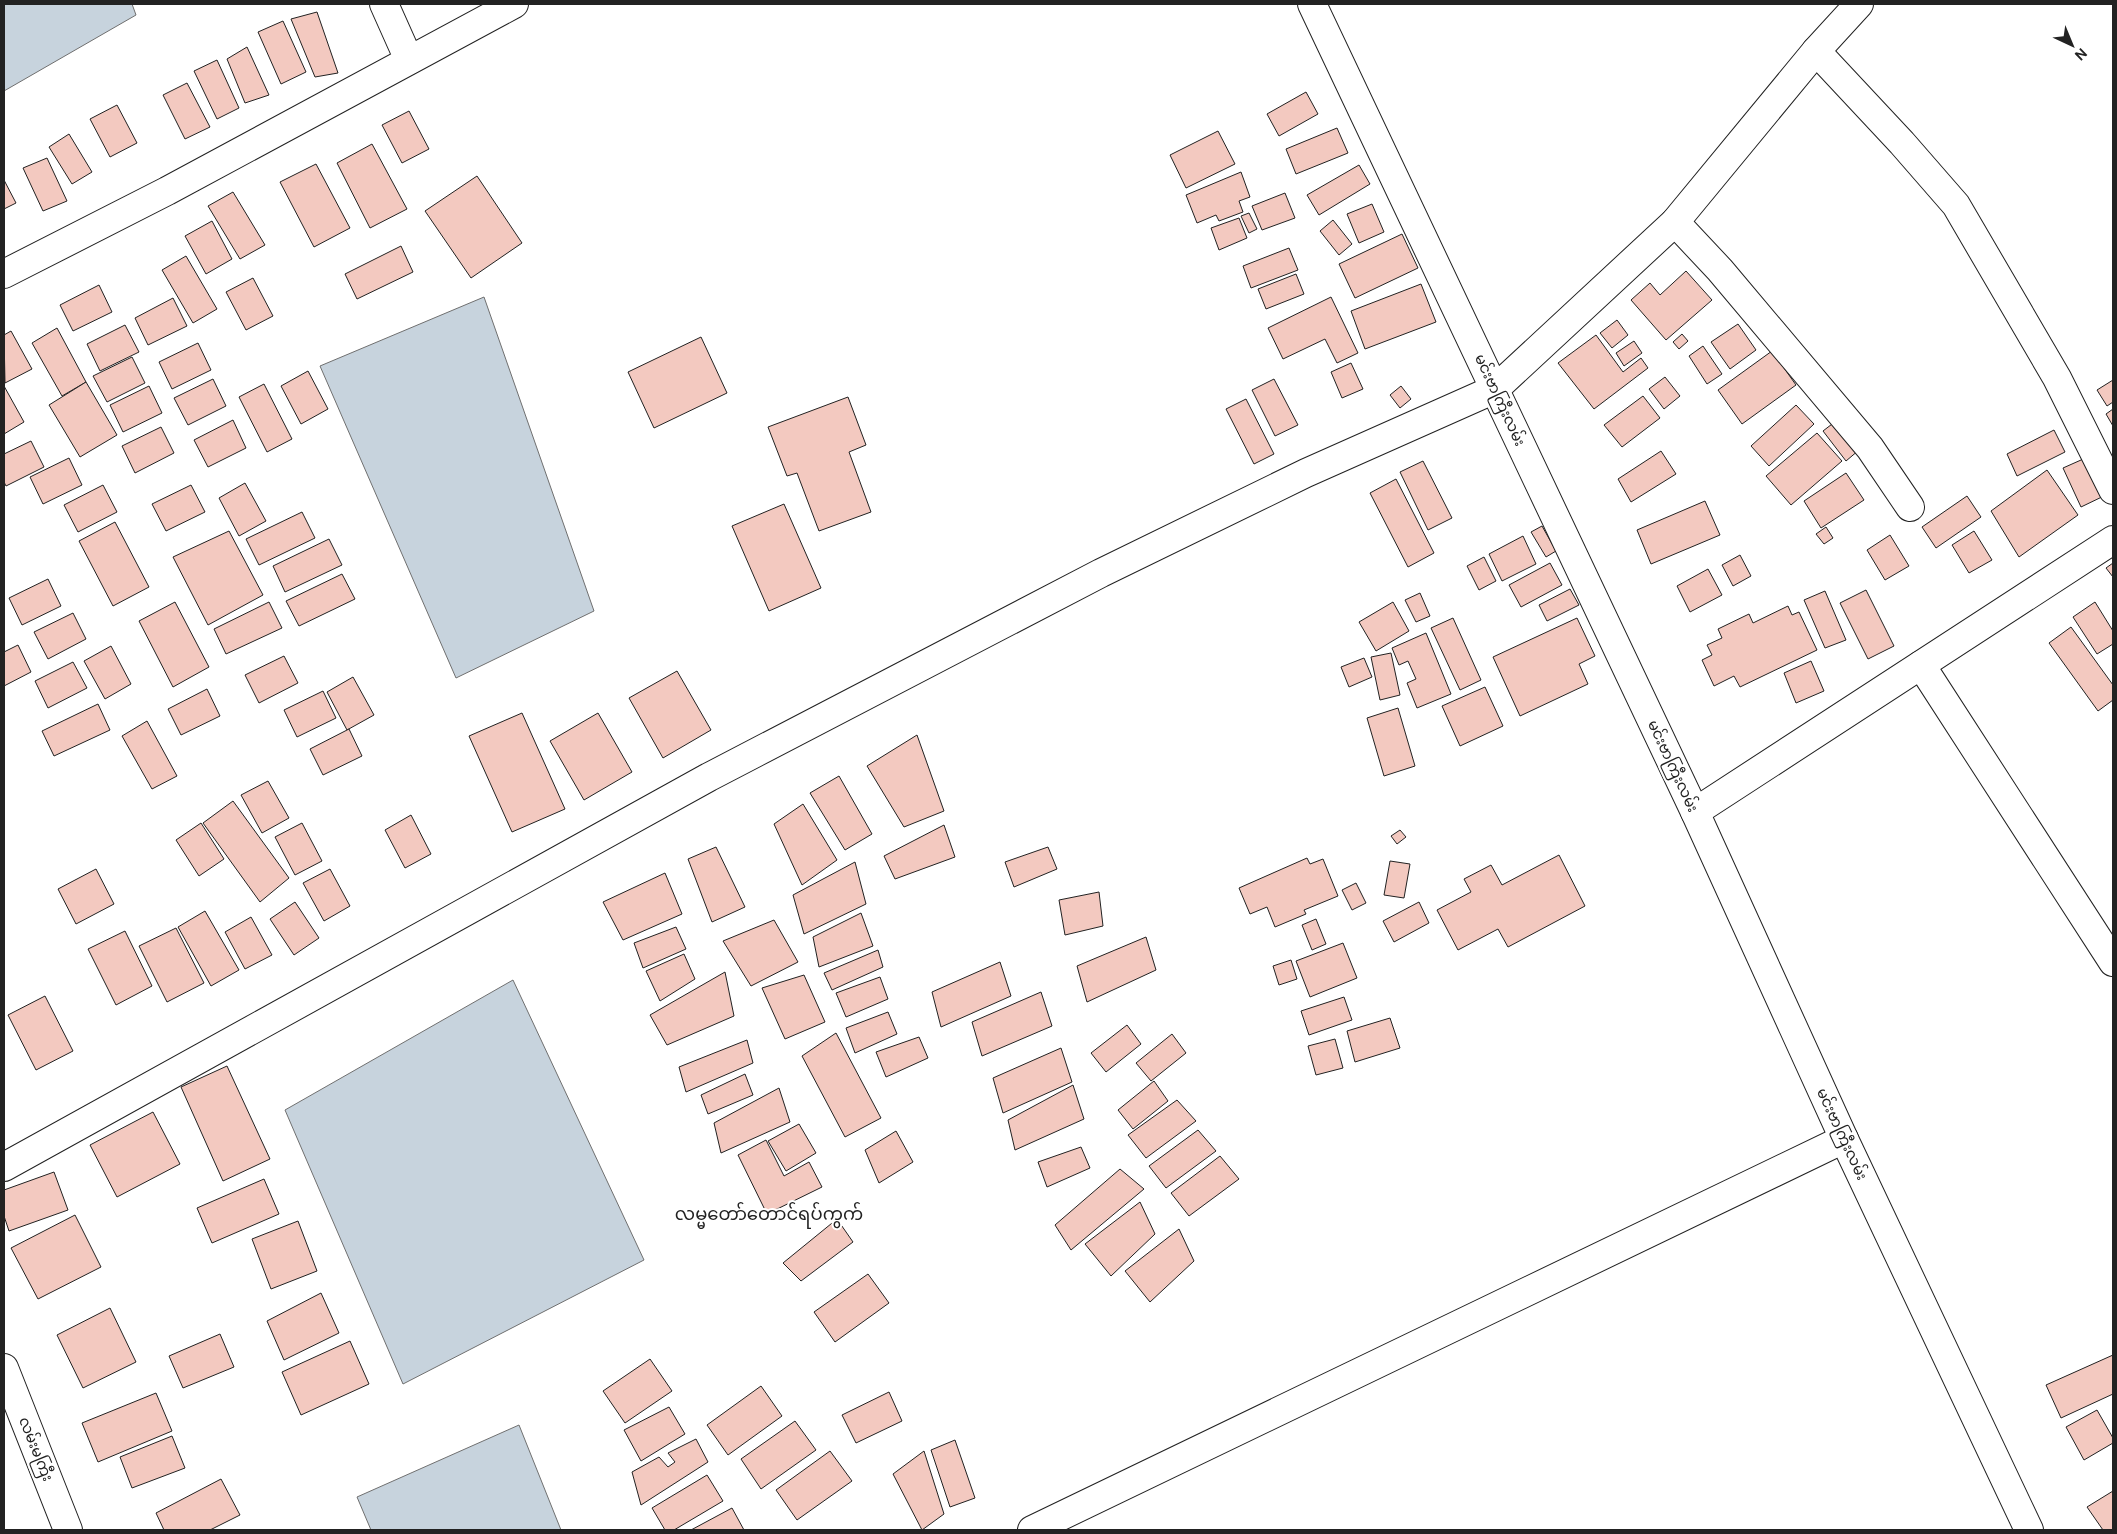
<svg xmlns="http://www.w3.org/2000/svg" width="2117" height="1534" font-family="'DM Sans','Noto Sans Myanmar',sans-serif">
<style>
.water{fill:#c7d3dd;stroke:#6f6f6f}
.building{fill:#f3c9c0;stroke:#222}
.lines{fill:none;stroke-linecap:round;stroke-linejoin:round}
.minor-casing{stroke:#222;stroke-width:30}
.major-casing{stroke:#222;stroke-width:30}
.minor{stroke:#fff;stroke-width:28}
.major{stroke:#fff;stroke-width:28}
.labels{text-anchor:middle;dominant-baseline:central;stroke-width:4;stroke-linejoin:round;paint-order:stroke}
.street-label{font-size:15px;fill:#222;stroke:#fff}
.quarter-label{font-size:18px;fill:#222;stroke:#fff}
</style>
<rect width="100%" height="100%" fill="#fff"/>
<!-- water -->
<g class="water">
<path d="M4,4H132L136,15L4,91Z"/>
<path d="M484,297L594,611L456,678L320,366Z"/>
<path d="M513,980L644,1260L403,1384L285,1110Z"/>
<path d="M519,1425L561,1530H371L357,1497Z"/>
</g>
<!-- building -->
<g class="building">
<path d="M317,12L338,73L315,77L291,19Z"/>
<path d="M283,21L306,72L281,84L258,32Z"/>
<path d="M247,47L269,95L245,103L227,59Z"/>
<path d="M217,60L239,108L217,119L194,71Z"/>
<path d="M187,83L210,127L185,139L163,95Z"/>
<path d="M1306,92L1318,114L1279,136L1267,114Z"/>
<path d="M117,105L137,143L110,157L90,119Z"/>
<path d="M409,111L429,149L402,163L382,125Z"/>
<path d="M1337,128L1348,153L1296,174L1286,149Z"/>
<path d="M1218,131L1235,164L1186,188L1170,155Z"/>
<path d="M69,134L92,172L72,184L49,147Z"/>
<path d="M372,144L407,209L370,228L337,163Z"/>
<path d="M47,158L67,201L43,211L23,168Z"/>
<path d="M316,164L350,228L314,247L280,182Z"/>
<path d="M1359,165L1370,184L1319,215L1307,195Z"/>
<path d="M1241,172L1250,197L1239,201L1243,212L1219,221L1216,215L1197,223L1186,195Z"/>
<path d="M477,176L522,243L471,278L425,211Z"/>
<path d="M4,180L16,203L4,209Z"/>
<path d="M233,192L265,245L240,259L208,206Z"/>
<path d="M1285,193L1295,218L1262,230L1252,206Z"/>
<path d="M1372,204L1384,232L1359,243L1347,214Z"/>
<path d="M1249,213L1257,229L1249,233L1241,216Z"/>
<path d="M1239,218L1247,238L1219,250L1211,228Z"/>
<path d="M1333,220L1352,244L1339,255L1320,231Z"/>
<path d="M212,221L232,259L206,274L185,236Z"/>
<path d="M1402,234L1418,268L1355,298L1339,264Z"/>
<path d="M401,246L413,272L357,299L345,274Z"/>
<path d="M1289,248L1298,270L1251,288L1243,266Z"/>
<path d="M186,256L217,309L193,323L162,270Z"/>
<path d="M1686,271L1712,300L1666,340L1631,300L1650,283L1660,295Z"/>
<path d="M1296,274L1304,294L1266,309L1258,289Z"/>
<path d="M253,278L273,316L246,330L226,292Z"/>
<path d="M1421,284L1436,322L1365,349L1351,311Z"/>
<path d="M99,285L112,312L73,331L60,305Z"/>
<path d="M1331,297L1358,353L1337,363L1325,339L1283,359L1268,328Z"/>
<path d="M173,298L187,326L148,345L135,318Z"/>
<path d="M1617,320L1628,335L1612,348L1600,333Z"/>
<path d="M1738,324L1756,350L1730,369L1711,342Z"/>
<path d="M125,325L139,352L100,371L87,344Z"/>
<path d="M57,328L86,382L62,396L32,343Z"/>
<path d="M11,331L32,369L5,383L4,335Z"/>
<path d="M1682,334L1688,341L1679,349L1673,342Z"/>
<path d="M1596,335L1623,372L1641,358L1648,368L1594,409L1558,363Z"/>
<path d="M701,337L727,393L654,428L628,372Z"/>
<path d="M1634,341L1642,353L1624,366L1616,353Z"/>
<path d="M198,343L211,370L172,389L159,362Z"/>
<path d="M1703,346L1722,374L1707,384L1689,356Z"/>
<path d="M1772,351L1796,385L1742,424L1718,390Z"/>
<path d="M132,357L145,383L107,402L93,376Z"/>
<path d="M1351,363L1363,389L1342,398L1331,372Z"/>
<path d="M308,371L328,409L301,424L281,386Z"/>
<path d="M1665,377L1680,396L1664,409L1649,389Z"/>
<path d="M213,379L226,406L188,425L174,398Z"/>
<path d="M1274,379L1298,425L1275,436L1252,390Z"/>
<path d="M2113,380V402L2107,406L2097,390Z"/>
<path d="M86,382L117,435L80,457L49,405Z"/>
<path d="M264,384L292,439L267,452L239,397Z"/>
<path d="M4,386L24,422L4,434Z"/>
<path d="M149,386L162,413L123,432L110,405Z"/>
<path d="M1401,386L1411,399L1400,408L1390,395Z"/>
<path d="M1643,396L1660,418L1622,447L1604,425Z"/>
<path d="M848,397L866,445L849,452L871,512L819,531L797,473L787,476L768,427Z"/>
<path d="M1246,399L1274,454L1254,464L1226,409Z"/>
<path d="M1796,405L1814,424L1769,466L1751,446Z"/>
<path d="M2113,409V426L2106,414Z"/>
<path d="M233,420L246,448L208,467L194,440Z"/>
<path d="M1836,421L1859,450L1846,461L1823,431Z"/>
<path d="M161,427L174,453L135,473L122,446Z"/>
<path d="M2054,430L2065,452L2017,476L2007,454Z"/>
<path d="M1817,433L1842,461L1791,505L1766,476Z"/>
<path d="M31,441L44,467L6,486L4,482V454Z"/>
<path d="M1661,451L1676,474L1631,502L1618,479Z"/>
<path d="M2090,456L2108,494L2081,507L2063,468Z"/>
<path d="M69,458L82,485L43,504L30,477Z"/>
<path d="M1423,461L1452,518L1428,530L1400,472Z"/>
<path d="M2047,470L2078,515L2019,557L1991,511Z"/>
<path d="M1846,473L1864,500L1821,528L1804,501Z"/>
<path d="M1396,479L1434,553L1408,567L1370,493Z"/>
<path d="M245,483L266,521L239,536L219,498Z"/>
<path d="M103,485L117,512L78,532L64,505Z"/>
<path d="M191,485L205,512L166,531L152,504Z"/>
<path d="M1967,496L1981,517L1936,548L1922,527Z"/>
<path d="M1705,501L1720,535L1651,564L1637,530Z"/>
<path d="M784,504L821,588L769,611L732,526Z"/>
<path d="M302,512L315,538L259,565L246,539Z"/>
<path d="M115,522L149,587L113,606L79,541Z"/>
<path d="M1542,526L1556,551L1546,557L1531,532Z"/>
<path d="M1826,527L1833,538L1824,544L1816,534Z"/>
<path d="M229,531L263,595L208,625L173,557Z"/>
<path d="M1974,531L1992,560L1969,573L1952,545Z"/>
<path d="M1890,535L1909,566L1885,580L1867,550Z"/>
<path d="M1523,536L1536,564L1502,581L1489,554Z"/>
<path d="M329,539L342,565L285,592L273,566Z"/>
<path d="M1740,555L1751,576L1733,586L1722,565Z"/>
<path d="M1484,557L1496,581L1479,590L1467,566Z"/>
<path d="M1550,563L1562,585L1521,607L1509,585Z"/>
<path d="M2113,563V577L2106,568Z"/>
<path d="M1708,569L1722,595L1690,612L1677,586Z"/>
<path d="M342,574L355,599L299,626L286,601Z"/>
<path d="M48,579L61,606L22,625L9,598Z"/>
<path d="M1570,589L1579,605L1547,621L1539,605Z"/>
<path d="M1866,590L1894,646L1868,659L1840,603Z"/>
<path d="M1825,591L1846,640L1825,648L1804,600Z"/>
<path d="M1420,593L1430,616L1416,622L1405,600Z"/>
<path d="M175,602L209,667L173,687L139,621Z"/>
<path d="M269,602L282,628L226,654L214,629Z"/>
<path d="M1393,602L1409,631L1376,651L1359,622Z"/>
<path d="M2095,602L2113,631V644L2097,654L2073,617Z"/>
<path d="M1788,606L1792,615L1799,612L1817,650L1740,687L1734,676L1714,686L1702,660L1712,655L1707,645L1722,638L1718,629L1749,614L1753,623Z"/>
<path d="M73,613L86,639L48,659L34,632Z"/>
<path d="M1453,618L1481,680L1460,690L1431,628Z"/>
<path d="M1577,618L1595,656L1579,664L1588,684L1520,716L1493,657Z"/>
<path d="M2071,627L2113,685V700L2098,711L2049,643Z"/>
<path d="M1426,633L1451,694L1417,708L1407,683L1416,679L1408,661L1399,665L1392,648Z"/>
<path d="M18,645L31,672L4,686V652Z"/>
<path d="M111,646L131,684L105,699L84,661Z"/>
<path d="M1391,653L1400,695L1380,700L1371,657Z"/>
<path d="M284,656L298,683L259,703L245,675Z"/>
<path d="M1364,658L1372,677L1349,687L1341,667Z"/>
<path d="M1811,661L1824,691L1796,703L1784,673Z"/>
<path d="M73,662L87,688L48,708L35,681Z"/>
<path d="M677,671L711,730L663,758L629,698Z"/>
<path d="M353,677L374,715L347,730L327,692Z"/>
<path d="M1485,687L1503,726L1460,746L1442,706Z"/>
<path d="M207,689L220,716L181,735L168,709Z"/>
<path d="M323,691L336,718L297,737L284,710Z"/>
<path d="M98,704L110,730L54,756L42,731Z"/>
<path d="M1398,708L1415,766L1384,776L1367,718Z"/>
<path d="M522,713L565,809L512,832L469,736Z"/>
<path d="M598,713L632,772L584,800L550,741Z"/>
<path d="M147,721L177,776L152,789L122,736Z"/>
<path d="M349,729L362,756L323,775L310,749Z"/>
<path d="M917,735L944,811L904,827L867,766Z"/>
<path d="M839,776L872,834L845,850L810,793Z"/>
<path d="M268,781L289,818L262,833L241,795Z"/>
<path d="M233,801L289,878L260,902L203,823Z"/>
<path d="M803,804L837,860L802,885L774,824Z"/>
<path d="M411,815L431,854L405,868L385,830Z"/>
<path d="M201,823L224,859L199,876L176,840Z"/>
<path d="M302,823L322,861L295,875L275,837Z"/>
<path d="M944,825L955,857L895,879L884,856Z"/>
<path d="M1400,830L1406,837L1397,844L1391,836Z"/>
<path d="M716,847L745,907L712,922L688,859Z"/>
<path d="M1048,847L1057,869L1014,887L1005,862Z"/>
<path d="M1559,855L1585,906L1508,947L1498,929L1458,950L1437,910L1471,892L1464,879L1491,865L1502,885Z"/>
<path d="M1307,858L1310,864L1323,859L1338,896L1304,910L1306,914L1275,927L1267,907L1250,914L1239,888Z"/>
<path d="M1390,861L1410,864L1404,898L1384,895Z"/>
<path d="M855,862L866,904L804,934L793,895Z"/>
<path d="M96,869L114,904L76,924L58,889Z"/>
<path d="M330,869L350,906L324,921L303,883Z"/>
<path d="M665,873L682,914L623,940L603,902Z"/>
<path d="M1356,883L1366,903L1352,910L1342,890Z"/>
<path d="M1099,892L1103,926L1065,935L1059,900Z"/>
<path d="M295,902L319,938L294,955L270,919Z"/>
<path d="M1419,902L1429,923L1394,942L1383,921Z"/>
<path d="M205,911L239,970L211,986L178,927Z"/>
<path d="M861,913L873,946L819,967L813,937Z"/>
<path d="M251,917L272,955L245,969L225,932Z"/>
<path d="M1316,919L1326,944L1312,950L1302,925Z"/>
<path d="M774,920L798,962L751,986L723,941Z"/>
<path d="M676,927L686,949L643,968L634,943Z"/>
<path d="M176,928L204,983L167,1002L139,946Z"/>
<path d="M125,931L152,986L116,1005L88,949Z"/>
<path d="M1146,937L1156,970L1087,1002L1077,966Z"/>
<path d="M1343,943L1357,978L1310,997L1296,961Z"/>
<path d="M878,950L883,967L832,990L824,973Z"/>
<path d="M684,954L695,979L660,1001L646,971Z"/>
<path d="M1291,960L1297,979L1279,985L1273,966Z"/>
<path d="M1000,962L1011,996L941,1027L932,992Z"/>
<path d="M725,972L734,1016L667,1045L650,1015Z"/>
<path d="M804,975L825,1022L785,1039L762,988Z"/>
<path d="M880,977L888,999L846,1017L836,993Z"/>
<path d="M1041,992L1052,1026L982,1056L972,1022Z"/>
<path d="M45,996L73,1051L36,1070L8,1015Z"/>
<path d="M1344,997L1352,1020L1309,1035L1301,1011Z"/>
<path d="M888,1012L897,1034L855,1053L846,1028Z"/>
<path d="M1390,1018L1400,1048L1355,1062L1347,1031Z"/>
<path d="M1127,1025L1141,1044L1106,1072L1091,1053Z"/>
<path d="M836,1033L881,1118L845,1137L802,1056Z"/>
<path d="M1172,1034L1186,1053L1151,1081L1136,1063Z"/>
<path d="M919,1037L928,1058L886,1077L876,1052Z"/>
<path d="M1335,1039L1343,1068L1316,1075L1308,1046Z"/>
<path d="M747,1040L753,1063L686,1092L679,1067Z"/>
<path d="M1061,1048L1072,1082L1003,1113L993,1078Z"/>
<path d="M227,1066L270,1159L223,1181L181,1087Z"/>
<path d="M745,1074L753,1095L708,1114L701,1095Z"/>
<path d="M1154,1081L1168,1101L1133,1129L1118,1110Z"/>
<path d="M1073,1085L1084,1119L1015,1150L1008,1120Z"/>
<path d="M779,1088L790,1122L721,1153L714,1123Z"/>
<path d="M1177,1100L1196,1121L1146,1158L1128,1135Z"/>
<path d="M153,1112L180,1164L117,1197L90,1145Z"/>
<path d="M799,1124L816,1153L786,1171L768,1141Z"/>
<path d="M1198,1130L1216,1151L1166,1188L1149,1166Z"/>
<path d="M896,1131L913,1162L879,1183L865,1150Z"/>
<path d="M766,1140L784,1176L809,1162L822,1187L767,1214L738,1155Z"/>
<path d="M1081,1147L1090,1168L1047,1187L1038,1162Z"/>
<path d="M1220,1156L1239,1179L1189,1216L1171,1193Z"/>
<path d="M1120,1169L1144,1189L1071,1250L1055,1225Z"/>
<path d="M54,1172L68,1210L9,1231L4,1216V1190Z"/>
<path d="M264,1179L279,1214L212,1243L197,1208Z"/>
<path d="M1140,1202L1155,1234L1111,1276L1085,1244Z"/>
<path d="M75,1215L101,1267L38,1299L11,1248Z"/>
<path d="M837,1219L853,1242L801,1281L783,1263Z"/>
<path d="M298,1221L317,1271L271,1289L252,1239Z"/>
<path d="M1179,1229L1194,1261L1150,1302L1125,1271Z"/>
<path d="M868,1274L889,1303L835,1342L814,1312Z"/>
<path d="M321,1293L339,1333L284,1360L267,1321Z"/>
<path d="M110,1308L136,1362L83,1388L57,1335Z"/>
<path d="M220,1334L234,1367L183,1388L169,1356Z"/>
<path d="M350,1341L369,1384L301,1415L282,1372Z"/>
<path d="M2113,1355V1394L2061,1418L2046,1385Z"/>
<path d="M650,1359L672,1391L625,1423L603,1391Z"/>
<path d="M761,1386L782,1416L728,1455L707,1425Z"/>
<path d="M889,1392L902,1421L856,1443L842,1415Z"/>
<path d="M156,1393L172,1431L98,1462L82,1423Z"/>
<path d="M669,1407L685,1434L641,1461L624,1430Z"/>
<path d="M2097,1410L2113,1438V1443L2084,1460L2066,1427Z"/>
<path d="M795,1421L816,1450L761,1489L741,1459Z"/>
<path d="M172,1436L185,1468L132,1488L120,1457Z"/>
<path d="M696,1439L708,1462L641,1505L632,1472L659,1457L668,1467L675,1462L668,1453Z"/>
<path d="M955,1440L975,1498L950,1507L931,1450Z"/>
<path d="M830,1451L852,1481L797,1520L776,1490Z"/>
<path d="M924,1451L944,1514L922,1530L893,1474Z"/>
<path d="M707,1475L723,1501L674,1530H665L652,1508Z"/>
<path d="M221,1479L240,1515L210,1530H164L156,1513Z"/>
<path d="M2113,1491V1530H2103L2087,1507Z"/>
<path d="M732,1508L744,1530H691Z"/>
</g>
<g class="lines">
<!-- minor casing -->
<g class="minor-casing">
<g id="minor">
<path d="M384,4L409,60"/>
<path d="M1312,4L1695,812L1844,1139L2029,1530"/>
<path d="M1816,51L1902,143L1956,205L2057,378L2113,490"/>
<path d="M1675,222L1720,270L1870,448L1910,507"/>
<path d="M4,274L167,191L514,4"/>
<path d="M1921,665L2113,962"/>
<path d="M1695,812L2113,540"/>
<path d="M4,1167L709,777L1101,573L1306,473L1495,389L1675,222L1816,51L1859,4"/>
<path d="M1032,1530L1844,1139"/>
</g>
</g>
<!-- major casing -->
<g class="major-casing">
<path id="major" d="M4,1368L68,1530"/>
</g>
<!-- minor -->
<use href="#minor" class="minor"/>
<!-- major -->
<use href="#major" class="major"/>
</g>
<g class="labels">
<!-- street labels -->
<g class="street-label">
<text transform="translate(1500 400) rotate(65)">မင်းဗာကြီးလမ်း</text>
<text transform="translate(1673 766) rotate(65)">မင်းဗာကြီးလမ်း</text>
<text transform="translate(1842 1134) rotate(65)">မင်းဗာကြီးလမ်း</text>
<text transform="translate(36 1449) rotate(68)">လမ်းမကြီး</text>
</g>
<!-- quarter labels -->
<g class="quarter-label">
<text x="769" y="1214">လမ္မတော်တောင်ရပ်ကွက်</text>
</g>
</g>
<!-- border -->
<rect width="2117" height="1534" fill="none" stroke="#222222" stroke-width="10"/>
<!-- north arrow -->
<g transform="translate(2072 45) rotate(136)" stroke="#ffffff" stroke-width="4" paint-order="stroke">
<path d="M0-4L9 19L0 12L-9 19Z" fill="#222222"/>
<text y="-8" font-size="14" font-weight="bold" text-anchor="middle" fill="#222222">N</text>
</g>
</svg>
